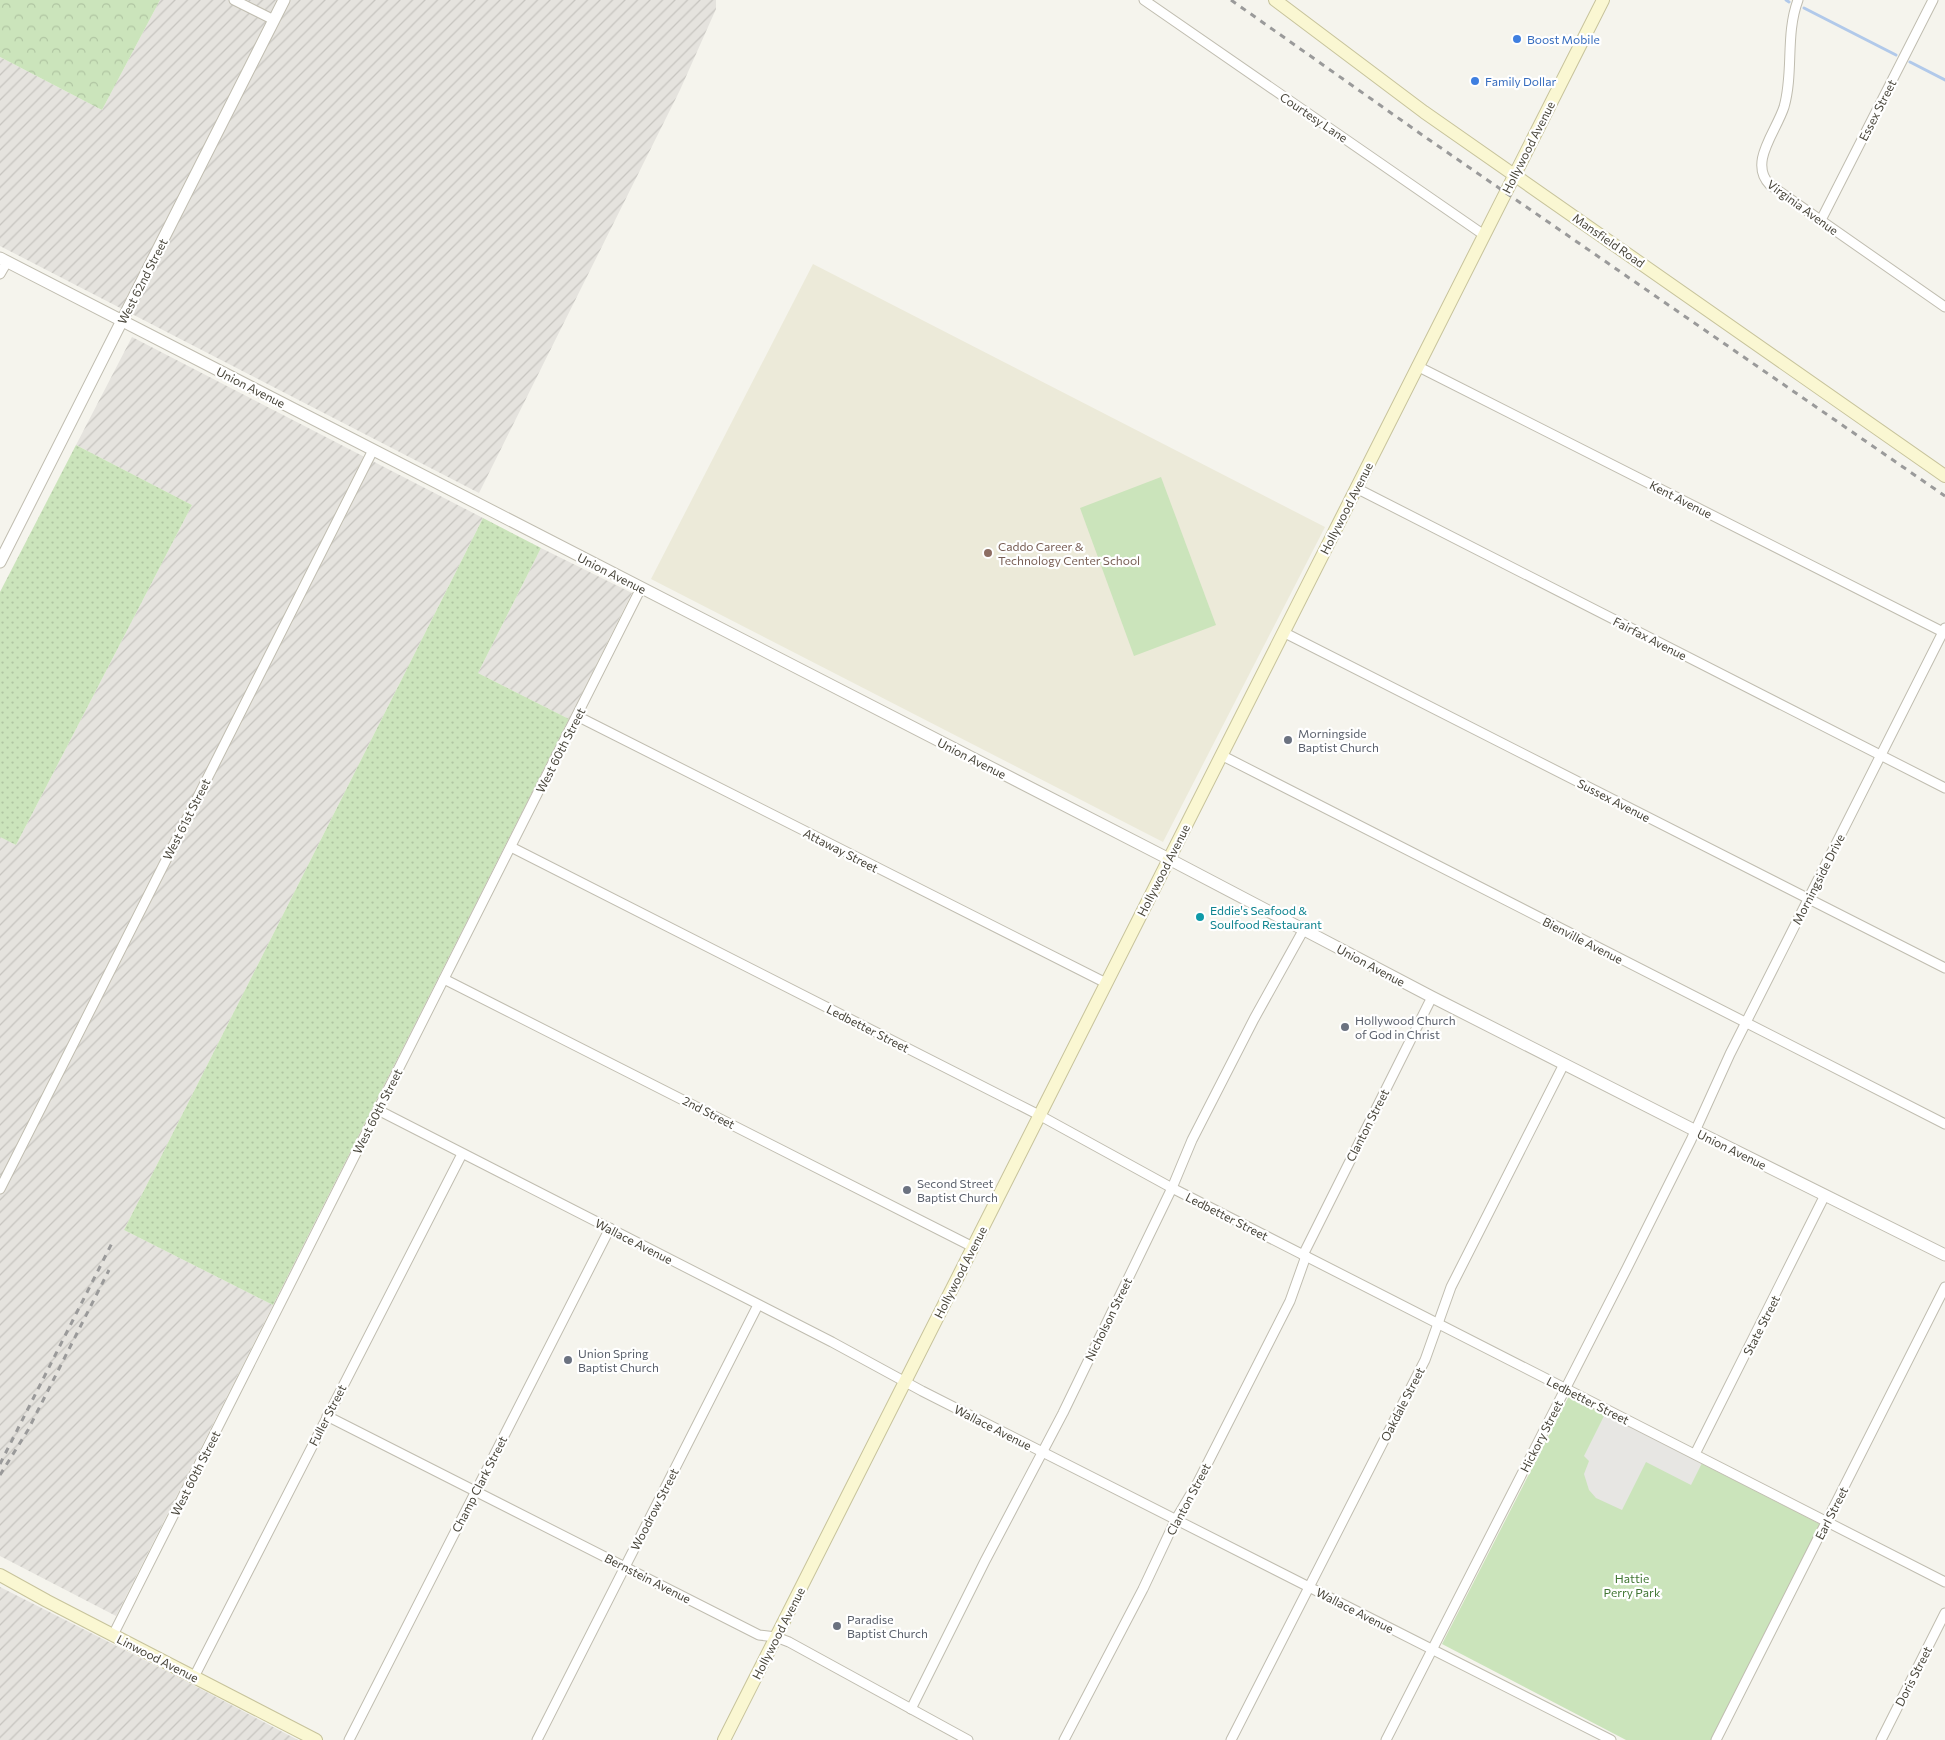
<svg xmlns="http://www.w3.org/2000/svg" width="1945" height="1740" font-family="Commissioner,sans-serif">
<style>
.industrial{fill:url(#industrial-furrows)}
.education{fill:#ecead9}
.grass{fill:url(#grass-dots)}
.forest{fill:url(#forest-crowns)}
.green{fill:#cbe4bb}
.parking{fill:#e7e6e3}
.lines{fill:none;stroke-linecap:round;stroke-linejoin:round}
.stream{stroke:#b1c9ea;stroke-width:3}
.minor-casing{stroke:#c0bdb0;stroke-width:11}
.tertiary-casing{stroke:#c0bdb0;stroke-width:13}
.secondary-casing{stroke:#c7c39b;stroke-width:14}
.minor{stroke:#fff;stroke-width:9}
.tertiary{stroke:#fff;stroke-width:11}
.secondary{stroke:#faf7d2;stroke-width:12}
.rail{stroke:#9a9a9a;stroke-width:3;stroke-dasharray:6 6;stroke-linecap:butt}
.shop-dot{fill:#3f7fe0;stroke:#fff;stroke-width:2}
.education-dot{fill:#8d6e63;stroke:#fff;stroke-width:2}
.worship-dot{fill:#6b7280;stroke:#fff;stroke-width:2}
.culture-dot{fill:#0f9aa8;stroke:#fff;stroke-width:2}
.labels{text-anchor:middle;dominant-baseline:central;stroke-width:4.5;stroke-linejoin:round;paint-order:stroke}
.shop-label{font-size:12px;fill:#366cbe;stroke:#fff;text-anchor:start}
.street-label{font-size:12px;fill:#49463b;stroke:#fff}
.education-label{font-size:12px;fill:#785e54;stroke:#fff;text-anchor:start}
.worship-label{font-size:12px;fill:#5b616d;stroke:#fff;text-anchor:start}
.culture-label{font-size:12px;fill:#0d838f;stroke:#fff;text-anchor:start}
.park-label{font-size:12px;fill:#417633;stroke:#fff}
</style>
<defs>
<pattern id="industrial-furrows" width="10" height="10" patternUnits="userSpaceOnUse" patternTransform="scale(1.25)"><rect width="10" height="10" fill="#e5e3de"/><path d="M-1 1l2-2M0 10L10 0M9 11l2-2" fill="none" stroke="#c6c4bf"/></pattern>
<pattern id="grass-dots" width="8" height="8" patternUnits="userSpaceOnUse" patternTransform="scale(1.25)"><rect width="8" height="8" fill="#cbe4bb"/><path d="M2 2h.1M6 6h.1" fill="none" stroke="#b0c5a2" stroke-width="1.8" stroke-linecap="round"/></pattern>
<pattern id="forest-crowns" width="20" height="18" patternUnits="userSpaceOnUse" patternTransform="scale(1.25)"><rect width="20" height="18" fill="#cbe4bb"/><path d="M2 6a3 3 0 1 1 6 0M12 15a3 3 0 1 1 6 0" fill="none" stroke="#b0c5a2"/></pattern>
</defs>
<rect width="100%" height="100%" fill="#f5f4ed"/>
<!-- industrial -->
<g class="industrial">
<path d="M160,0H716V9L680,90L479,493L0,246V57L102,110Z"/>
<path d="M132,337L483,518L124,1230L273,1305L116,1616L0,1556V837L16,845L192,505L76,445Z"/>
<path d="M541,548L632,593L569,719L478,673Z"/>
<path d="M0,1587L174,1675L298,1740H0Z"/>
</g>
<!-- education -->
<path class="education" d="M813,264L1325,527L1163,842L651,579Z"/>
<!-- grass -->
<g class="grass">
<path d="M76,445L192,505L16,845L0,837V592Z"/>
<path d="M483,518L541,548L478,673L569,719L273,1305L124,1230Z"/>
</g>
<!-- forest -->
<path class="forest" d="M0,0H160L102,110L0,57Z"/>
<!-- green -->
<g class="green">
<path d="M1161,477L1216,625L1134,656L1080,508Z"/>
<path d="M1569,1396L1820,1524L1712,1740H1626L1442,1644Z"/>
</g>
<!-- parking -->
<path class="parking" d="M1605,1414L1702,1463L1691,1485L1646,1462L1622,1510L1596,1498L1589,1490L1584,1474L1589,1461L1584,1456Z"/>
<g class="lines">
<!-- stream -->
<g class="stream">
<path d="M1786,0L1789,2"/>
<path d="M1804,8L1896,55"/>
<path d="M1910,62L1945,80"/>
</g>
<!-- minor casing -->
<g class="minor-casing">
<g id="minor">
<path d="M234,0L274,20"/>
<path d="M1144,0L1484,235"/>
<path d="M1798,0C1785,35 1794,72 1784,107C1776,132 1748,163 1770,185L1945,307"/>
<path d="M1821,220L1933,0"/>
<path d="M0,274L7,262"/>
<path d="M1417,366L1945,633"/>
<path d="M1356,488L1945,788"/>
<path d="M1283,632L1945,968"/>
<path d="M577,716L1106,983"/>
<path d="M1221,755L1945,1124"/>
<path d="M511,847L1039,1115L1172,1188L1945,1582"/>
<path d="M444,979L973,1247"/>
<path d="M378,1110L832,1342L922,1391L1611,1740"/>
<path d="M0,1189L373,450"/>
<path d="M1303,1255L1432,997"/>
<path d="M327,1416L759,1635L776,1637L789,1642L968,1740"/>
<path d="M1695,1454L1825,1195"/>
<path d="M113,1635L641,588"/>
<path d="M194,1677L462,1154"/>
<path d="M911,1709L985,1561L1063,1413L1172,1188L1192,1140L1254,1019L1304,929"/>
<path d="M349,1740L610,1228"/>
<path d="M537,1740L758,1305"/>
<path d="M1064,1740L1143,1589L1176,1519L1198,1482L1290,1301L1306,1256"/>
<path d="M1231,1740L1425,1360L1451,1287L1564,1064"/>
<path d="M1386,1740L1627,1268L1691,1140L1730,1054L1945,628"/>
<path d="M1716,1740L1945,1287"/>
<path d="M1881,1740L1945,1613"/>
</g>
</g>
<!-- tertiary casing -->
<g class="tertiary-casing">
<g id="tertiary">
<path d="M0,258L1169,859L1432,997L1694,1130L1945,1255"/>
<path d="M0,562L284,0"/>
</g>
</g>
<!-- secondary casing -->
<g class="secondary-casing">
<g id="secondary">
<path d="M1275,0L1424,112L1945,476"/>
<path d="M0,1575L47,1601L316,1740"/>
<path d="M724,1740L1603,0"/>
</g>
</g>
<!-- minor -->
<use href="#minor" class="minor"/>
<!-- tertiary -->
<use href="#tertiary" class="tertiary"/>
<!-- secondary -->
<use href="#secondary" class="secondary"/>
<!-- rail -->
<g class="rail">
<path d="M1231,0L1428,139L1945,496"/>
<path d="M0,1464L113,1241"/>
<path d="M0,1475L28,1430L109,1270"/>
</g>
</g>
<!-- markers -->
<g class="shop-dot">
<circle cx="1517" cy="39" r="5"/>
<circle cx="1475" cy="81" r="5"/>
</g>
<circle class="education-dot" cx="988" cy="553" r="5"/>
<g class="worship-dot">
<circle cx="1288" cy="740" r="5"/>
<circle cx="1345" cy="1027" r="5"/>
<circle cx="907" cy="1190" r="5"/>
<circle cx="568" cy="1360" r="5"/>
<circle cx="837" cy="1626" r="5"/>
</g>
<circle class="culture-dot" cx="1200" cy="917" r="5"/>
<g class="labels">
<!-- shop labels -->
<g class="shop-label">
<text x="1527" y="39">Boost Mobile</text>
<text x="1485" y="81">Family Dollar</text>
</g>
<!-- street labels -->
<g class="street-label">
<text transform="translate(1877 110) rotate(-63)">Essex Street</text>
<text transform="translate(1314 117) rotate(34)">Courtesy Lane</text>
<text transform="translate(1528 147) rotate(-63)">Hollywood Avenue</text>
<text transform="translate(1803 207) rotate(36)">Virginia Avenue</text>
<text transform="translate(1609 240) rotate(35)">Mansfield Road</text>
<text transform="translate(142 281) rotate(-63)">West 62nd Street</text>
<text transform="translate(251 387) rotate(27)">Union Avenue</text>
<text transform="translate(1681 499) rotate(27)">Kent Avenue</text>
<text transform="translate(1346 508) rotate(-63)">Hollywood Avenue</text>
<text transform="translate(612 573) rotate(27)">Union Avenue</text>
<text transform="translate(1650 638) rotate(27)">Fairfax Avenue</text>
<text transform="translate(560 750) rotate(-63)">West 60th Street</text>
<text transform="translate(972 758) rotate(27)">Union Avenue</text>
<text transform="translate(1614 800) rotate(27)">Sussex Avenue</text>
<text transform="translate(186 819) rotate(-63)">West 61st Street</text>
<text transform="translate(841 850) rotate(27)">Attaway Street</text>
<text transform="translate(1163 870) rotate(-63)">Hollywood Avenue</text>
<text transform="translate(1818 879) rotate(-63)">Morningside Drive</text>
<text transform="translate(1583 940) rotate(27)">Bienville Avenue</text>
<text transform="translate(1371 965) rotate(28)">Union Avenue</text>
<text transform="translate(868 1028) rotate(27)">Ledbetter Street</text>
<text transform="translate(377 1111) rotate(-63)">West 60th Street</text>
<text transform="translate(709 1112) rotate(27)">2nd Street</text>
<text transform="translate(1367 1125) rotate(-63)">Clanton Street</text>
<text transform="translate(1732 1149) rotate(26)">Union Avenue</text>
<text transform="translate(1227 1216) rotate(27)">Ledbetter Street</text>
<text transform="translate(634 1241) rotate(27)">Wallace Avenue</text>
<text transform="translate(960 1272) rotate(-63)">Hollywood Avenue</text>
<text transform="translate(1108 1319) rotate(-64)">Nicholson Street</text>
<text transform="translate(1761 1325) rotate(-63)">State Street</text>
<text transform="translate(1588 1400) rotate(27)">Ledbetter Street</text>
<text transform="translate(1402 1404) rotate(-63)">Oakdale Street</text>
<text transform="translate(327 1415) rotate(-63)">Fuller Street</text>
<text transform="translate(993 1427) rotate(27)">Wallace Avenue</text>
<text transform="translate(1541 1436) rotate(-63)">Hickory Street</text>
<text transform="translate(195 1473) rotate(-63)">West 60th Street</text>
<text transform="translate(479 1484) rotate(-63)">Champ Clark Street</text>
<text transform="translate(1188 1499) rotate(-62)">Clanton Street</text>
<text transform="translate(654 1509) rotate(-63)">Woodrow Street</text>
<text transform="translate(1831 1513) rotate(-63)">Earl Street</text>
<text transform="translate(648 1578) rotate(27)">Bernstein Avenue</text>
<text transform="translate(1355 1610) rotate(27)">Wallace Avenue</text>
<text transform="translate(778 1633) rotate(-63)">Hollywood Avenue</text>
<text transform="translate(158 1658) rotate(27)">Linwood Avenue</text>
<text transform="translate(1913 1676) rotate(-63)">Doris Street</text>
</g>
<!-- education labels -->
<g class="education-label">
<text x="998" y="546">Caddo Career &amp;<tspan x="998" dy="14">Technology Center School</tspan></text>
</g>
<!-- worship labels -->
<g class="worship-label">
<text x="1298" y="733">Morningside<tspan x="1298" dy="14">Baptist Church</tspan></text>
<text x="1355" y="1020">Hollywood Church<tspan x="1355" dy="14">of God in Christ</tspan></text>
<text x="917" y="1183">Second Street<tspan x="917" dy="14">Baptist Church</tspan></text>
<text x="578" y="1353">Union Spring<tspan x="578" dy="14">Baptist Church</tspan></text>
<text x="847" y="1619">Paradise<tspan x="847" dy="14">Baptist Church</tspan></text>
</g>
<!-- culture labels -->
<g class="culture-label">
<text x="1210" y="910">Eddie's Seafood &amp;<tspan x="1210" dy="14">Soulfood Restaurant</tspan></text>
</g>
<!-- park labels -->
<g class="park-label">
<text x="1632" y="1578">Hattie<tspan x="1632" dy="14">Perry Park</tspan></text>
</g>
</g>
</svg>
